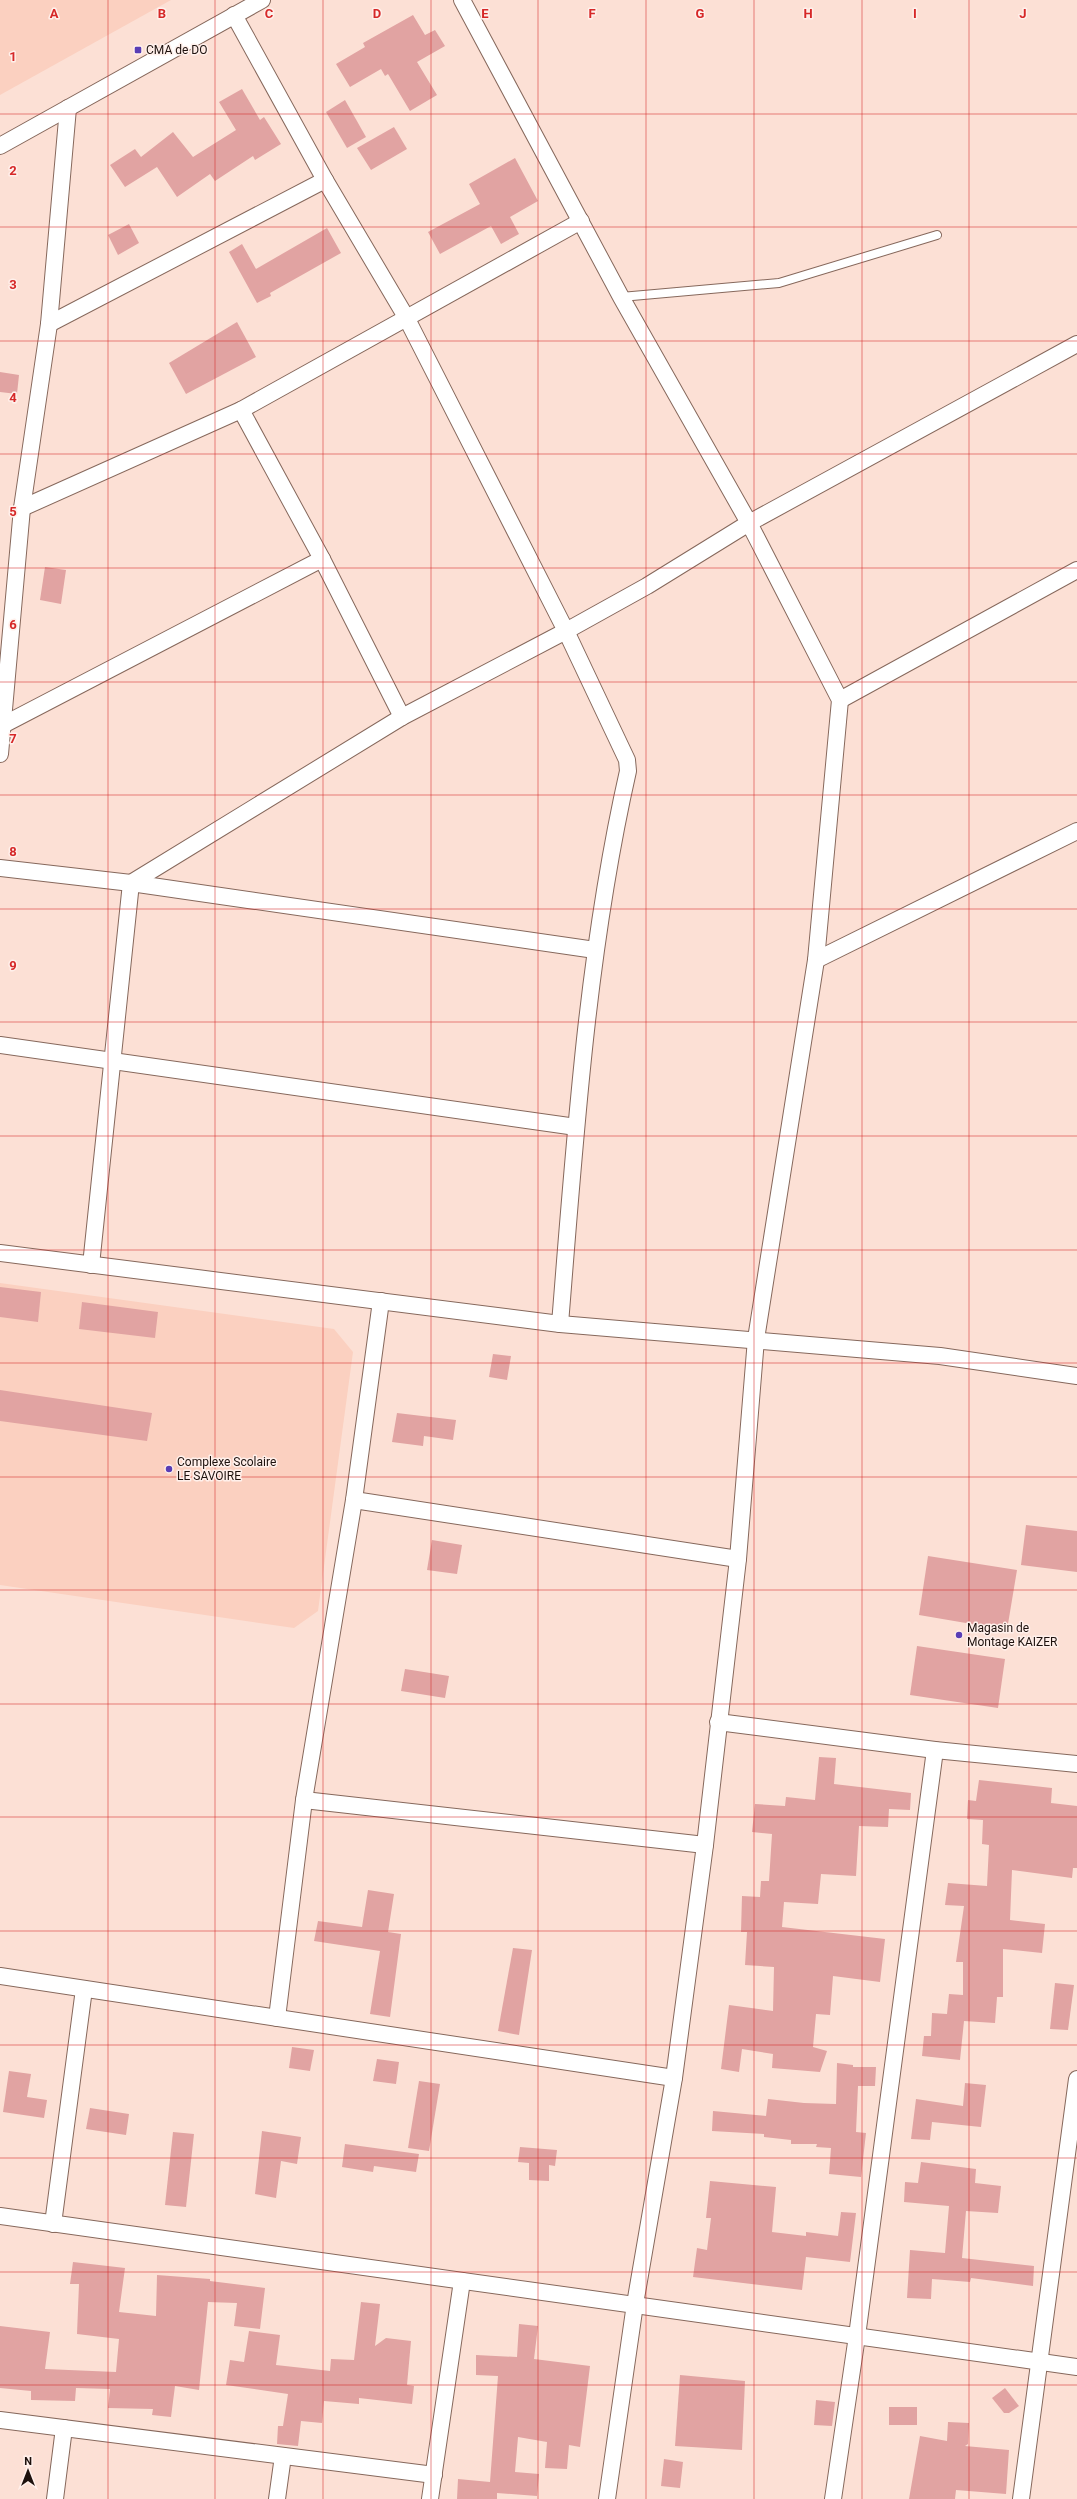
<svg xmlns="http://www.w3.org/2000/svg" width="1077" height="2499" font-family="Roboto,sans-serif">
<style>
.built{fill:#fbd0c0}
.building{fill:#e1a3a2}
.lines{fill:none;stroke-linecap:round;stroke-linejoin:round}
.service-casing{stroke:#86685c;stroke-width:10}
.minor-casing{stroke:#86685c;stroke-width:18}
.service{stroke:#fff;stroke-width:8}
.minor{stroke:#fff;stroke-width:16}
.grid{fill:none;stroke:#d62828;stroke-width:1;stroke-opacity:0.55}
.poi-dot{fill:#593db5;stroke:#fff0eb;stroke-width:1.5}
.labels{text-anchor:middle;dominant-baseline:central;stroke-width:3;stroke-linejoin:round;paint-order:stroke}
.poi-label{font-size:12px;fill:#1d110d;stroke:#fff0eb;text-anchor:start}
.grid-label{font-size:13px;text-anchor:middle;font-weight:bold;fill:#d62828;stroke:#fff0eb;stroke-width:3;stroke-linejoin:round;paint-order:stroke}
</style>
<rect width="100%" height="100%" fill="#fce0d5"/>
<!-- built -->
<g class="built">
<path d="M0,0H171L0,95Z"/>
<path d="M0,1283L334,1329L353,1352L318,1611L294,1628L0,1585Z"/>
</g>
<!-- building -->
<g class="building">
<path d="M413,15L425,35L435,30L445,46L417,62L437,95L410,111L388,74L385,76L381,69L350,87L336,64L365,47L363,43Z"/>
<path d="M242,89L260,120L264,117L281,144L255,160L253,156L215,181L210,174L177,197L157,167L125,187L110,165L135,149L141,157L173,132L193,157L236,130L219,102Z"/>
<path d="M345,100L366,137L347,148L326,112Z"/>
<path d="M394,127L407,149L371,170L357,148Z"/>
<path d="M515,158L538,201L510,217L519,234L501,244L491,226L440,254L428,232L480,204L469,184Z"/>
<path d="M129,224L139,243L118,255L108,235Z"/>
<path d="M327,228L341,253L270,293L271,296L257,303L229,252L242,244L256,269Z"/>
<path d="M237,322L256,357L186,394L169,363Z"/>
<path d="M0,372L19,375L17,394L0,392Z"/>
<path d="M45,567L66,570L61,604L40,600Z"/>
<path d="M0,1287L41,1292L38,1322L0,1317Z"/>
<path d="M82,1302L158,1312L155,1338L79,1329Z"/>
<path d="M493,1354L511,1356L507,1380L489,1377Z"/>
<path d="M0,1390L152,1413L147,1441L0,1421Z"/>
<path d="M397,1413L456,1420L453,1440L424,1436L423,1446L392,1442Z"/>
<path d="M1026,1525L1077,1531V1572L1021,1565Z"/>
<path d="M432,1540L462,1545L457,1574L427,1570Z"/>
<path d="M928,1556L1017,1570L1007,1630L919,1615Z"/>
<path d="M917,1646L1005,1659L998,1708L910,1695Z"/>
<path d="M405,1669L449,1676L445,1698L401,1691Z"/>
<path d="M819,1757L836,1758L834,1784L911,1793L910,1810L889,1809L888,1827L859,1826L856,1876L821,1874L818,1904L784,1902L782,1927L885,1939L880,1982L833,1976L830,2015L816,2014L813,2047L827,2051L820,2072L772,2068L773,2054L742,2049L739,2072L721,2069L729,2005L773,2011L774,1967L745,1965L747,1932H741L742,1896L760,1897L761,1881H769L772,1834L752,1832L755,1804L785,1806L786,1797L815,1800Z"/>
<path d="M979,1780L1052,1788L1051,1803L1077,1806V1868H1073L1072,1878L1012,1870L1010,1920L1045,1924L1042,1953L1003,1949V1997H997L995,2023L964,2021L960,2060L922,2056L924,2036H931L932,2013L947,2014L949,1994L963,1995V1962H956L964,1906L945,1905L948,1883L987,1886L989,1845L982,1844L983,1820L967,1819L968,1800L976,1801Z"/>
<path d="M368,1890L394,1894L388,1932L401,1934L390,2017L370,2014L380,1951L314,1941L318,1921L362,1927Z"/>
<path d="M513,1948L532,1950L519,2035L498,2031Z"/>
<path d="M1055,1983L1074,1985L1068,2030L1050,2029Z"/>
<path d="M292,2047L314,2050L310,2071L289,2068Z"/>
<path d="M377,2059L399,2062L396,2084L373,2081Z"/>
<path d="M837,2063L853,2065V2067H876L875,2086H858L856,2132L866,2133L861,2177L829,2174L831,2148L816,2147L817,2144H791V2140L764,2137V2134L712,2131L713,2111L766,2116L768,2099L804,2103L836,2104Z"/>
<path d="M9,2071L31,2074L27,2097L47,2100L44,2118L3,2112Z"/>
<path d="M419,2081L440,2084L429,2151L408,2148Z"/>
<path d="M965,2083L986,2085L981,2127L932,2122L930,2140L911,2139L916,2099L963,2106Z"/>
<path d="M90,2108L129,2114L126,2135L86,2129Z"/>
<path d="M262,2131L301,2137L297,2164L281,2161L276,2198L255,2194Z"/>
<path d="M173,2132L194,2134L186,2207L165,2205Z"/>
<path d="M345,2144L419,2154L416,2172L374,2166L373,2172L342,2167Z"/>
<path d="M520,2147L557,2150L555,2166L549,2165V2181L529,2180V2163L518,2162Z"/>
<path d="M921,2162L976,2169L975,2183L1001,2186L998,2213L966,2211L962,2258L1034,2266L1033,2286L971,2278L970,2282L932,2279L931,2299L907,2298L910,2250L945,2253L949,2206L904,2202L905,2182L918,2183Z"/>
<path d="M710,2181L776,2187L772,2232L806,2236V2232L838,2236L841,2212L856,2213L850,2262L806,2257L802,2290L693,2277L697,2248L707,2250L711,2218H706Z"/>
<path d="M73,2262L125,2268L119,2312L156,2316L157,2275L210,2279V2281L265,2288L260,2329L234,2326L237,2303L208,2302L199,2390L175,2386L171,2417L152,2415L153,2409L108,2408L110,2389L76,2388L75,2401L31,2400V2391L0,2388V2326L50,2332L45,2369L116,2372L119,2339L77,2334L79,2284H70Z"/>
<path d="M361,2302L380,2304L375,2346L386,2338L411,2341L407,2385L414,2386L412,2404L359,2398V2404L324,2401L322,2423L301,2421L298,2446L277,2444L278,2426H283L288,2394L226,2385L230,2360L244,2362L249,2331L280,2335L276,2365L330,2371L331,2359L354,2360Z"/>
<path d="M519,2324L538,2326L534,2359L590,2366L580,2447L569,2445L567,2469L545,2468L547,2442L518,2437L515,2472L539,2474L537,2496L497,2493V2499H457L458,2479L490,2482L498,2376L476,2375V2355L517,2357Z"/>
<path d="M680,2375L745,2381L742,2450L675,2446Z"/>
<path d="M1005,2388L1019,2406L1009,2413H1004L992,2398Z"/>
<path d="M816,2400L835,2402L832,2426L814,2425Z"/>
<rect x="889" y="2407" width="28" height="18"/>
<path d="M948,2422L969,2423L968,2444L965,2446L1009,2450L1006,2494L956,2490L955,2499H909L920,2436L947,2441Z"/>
<path d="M664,2459L683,2462L680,2488L661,2486Z"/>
</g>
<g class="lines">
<!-- service casing -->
<g class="service-casing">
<path id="service" d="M621,297L779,283L937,235"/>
</g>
<!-- minor casing -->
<g class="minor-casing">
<g id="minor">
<path d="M462,0L621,297L749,523L840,700L816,960L756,1339L738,1559L705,1845L674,2078L635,2304L607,2499"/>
<path d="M234,15L325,180L406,317L566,631L627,760L628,771C587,952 575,1139 560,1324"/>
<path d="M0,146L262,0"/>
<path d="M49,324L325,180"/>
<path d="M241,410L322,559L402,717"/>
<path d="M22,508L241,410L581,221"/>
<path d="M840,700L1077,570"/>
<path d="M3,725L322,559"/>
<path d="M0,754L22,508L49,324L68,108"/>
<path d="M0,868L131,883L595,950"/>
<path d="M816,960L1077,831"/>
<path d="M0,1045L576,1127"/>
<path d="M0,1253L560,1324L940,1356L1077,1376"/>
<path d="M91,1265L131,883L402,717L566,631L647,586L749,523L1077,344"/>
<path d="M354,1500L738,1559"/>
<path d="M718,1722L935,1750L1077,1764"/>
<path d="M304,1800L705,1845"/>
<path d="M0,1976L674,2078"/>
<path d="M277,2018L304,1800L354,1500L381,1301"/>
<path d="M0,2216L1077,2367"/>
<path d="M53,2224L84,1989"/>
<path d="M0,2420L434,2475"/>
<path d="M55,2499L64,2428"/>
<path d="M277,2499L283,2456"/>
<path d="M430,2499L462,2281"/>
<path d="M833,2499L857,2336L935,1750"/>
<path d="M1021,2499L1077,2079"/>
</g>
</g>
<!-- service -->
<use href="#service" class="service"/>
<!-- minor -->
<use href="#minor" class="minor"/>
</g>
<!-- grid -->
<path class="grid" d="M108,0V2499M215,0V2499M323,0V2499M431,0V2499M538,0V2499M646,0V2499M754,0V2499M862,0V2499M969,0V2499M0,114H1077M0,227H1077M0,341H1077M0,454H1077M0,568H1077M0,682H1077M0,795H1077M0,909H1077M0,1022H1077M0,1136H1077M0,1250H1077M0,1363H1077M0,1477H1077M0,1590H1077M0,1704H1077M0,1817H1077M0,1931H1077M0,2045H1077M0,2158H1077M0,2272H1077M0,2385H1077"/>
<!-- markers -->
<g class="poi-dot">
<rect x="134" y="46" width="8" height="8" rx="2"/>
<circle cx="169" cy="1469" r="4"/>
<circle cx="959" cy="1635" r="4"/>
</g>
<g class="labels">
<!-- poi labels -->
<g class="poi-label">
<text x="146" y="50">CMA de DO</text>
<text x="177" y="1462">Complexe Scolaire<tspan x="177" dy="14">LE SAVOIRE</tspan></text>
<text x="967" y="1628">Magasin de<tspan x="967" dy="14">Montage KAIZER</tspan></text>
</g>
</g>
<g class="grid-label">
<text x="54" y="18">A</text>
<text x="162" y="18">B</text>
<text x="269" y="18">C</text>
<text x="377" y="18">D</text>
<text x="485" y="18">E</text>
<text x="592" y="18">F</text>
<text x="700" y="18">G</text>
<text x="808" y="18">H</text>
<text x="915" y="18">I</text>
<text x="1023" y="18">J</text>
<text x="13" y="61">1</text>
<text x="13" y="175">2</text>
<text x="13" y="289">3</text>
<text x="13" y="402">4</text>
<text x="13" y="516">5</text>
<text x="13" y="629">6</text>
<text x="13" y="743">7</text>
<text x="13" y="856">8</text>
<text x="13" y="970">9</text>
</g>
<!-- north arrow -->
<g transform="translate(28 2471)" stroke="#fff0eb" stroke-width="3" paint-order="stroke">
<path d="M0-3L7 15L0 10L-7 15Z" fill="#1d110d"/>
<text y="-6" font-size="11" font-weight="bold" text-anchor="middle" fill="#1d110d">N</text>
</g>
</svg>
